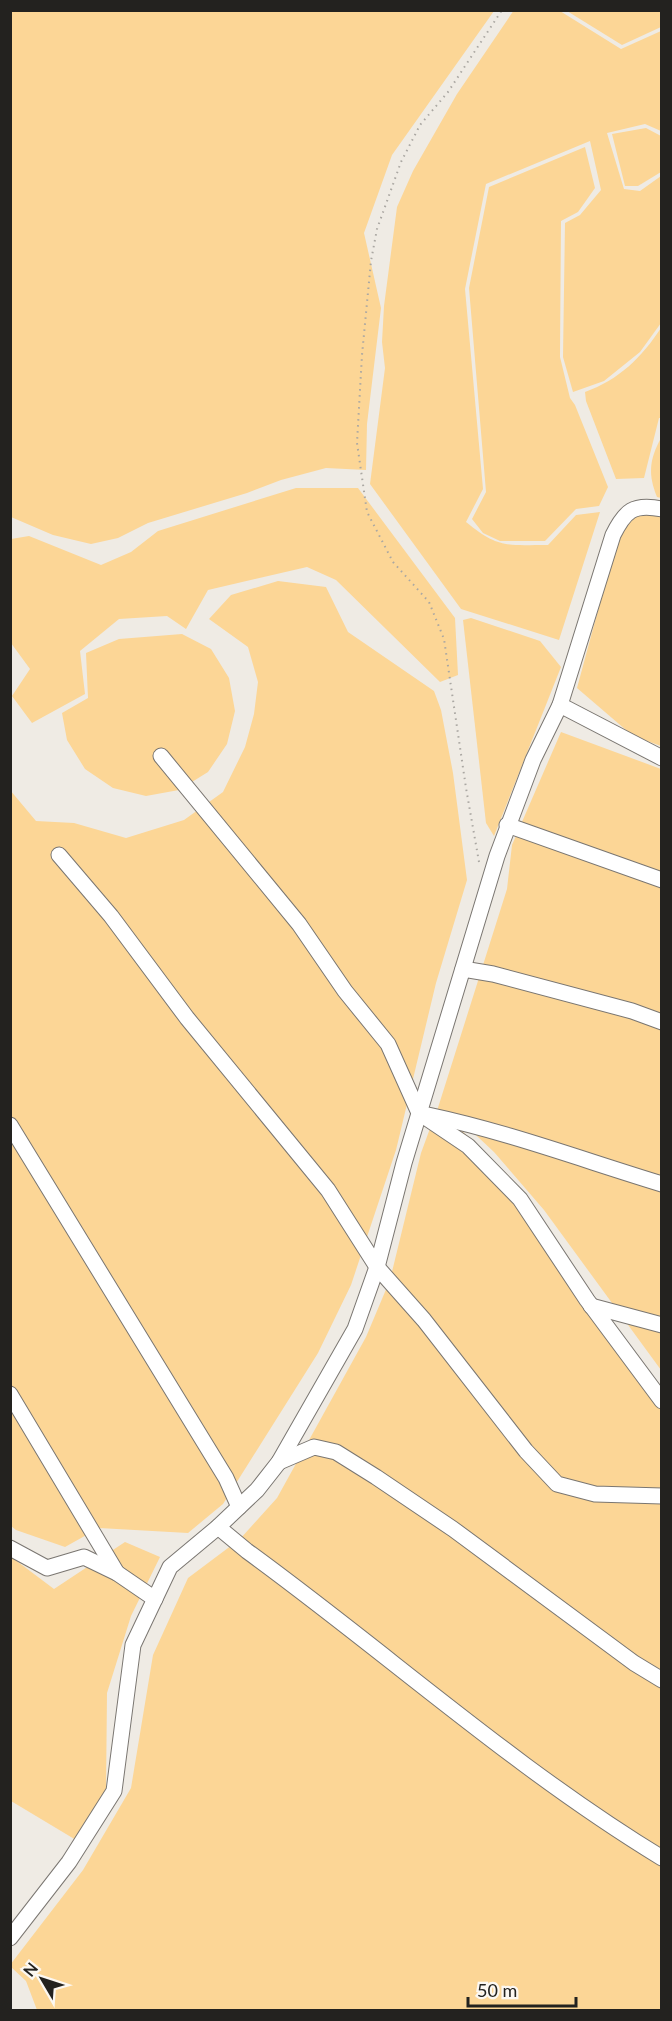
<svg xmlns="http://www.w3.org/2000/svg" width="672" height="2021" font-family="Lato,sans-serif">
<style>
.green{fill:#fcd696}
.lines{fill:none;stroke-linecap:round;stroke-linejoin:round}
.minor-casing{stroke:#7a7671;stroke-width:17}
.path{stroke:#aaa7a2;stroke-width:2;stroke-dasharray:1.5 4.5;stroke-linecap:butt}
.minor{stroke:#fff;stroke-width:15}
</style>
<rect width="100%" height="100%" fill="#efebe4"/>
<!-- green -->
<g class="green">
<path d="M514,10L560,11L621,49L661,31V131L645,124L607,133L624,189L640,191L661,176V323L640,352L604,381L573,392L563,357L565,223L580,215L601,190L590,141L486,184L465,289L483,489L466,522C499,549 507,545 548,545L576,515L600,512L559,640L461,609L370,484L385,368L382,342L384,306L397,207L413,171L457,94Z"/>
<path d="M10,11H494L392,155L364,233L381,308L367,424L366,470L326,468L281,480L247,493L148,523L118,538L91,544L53,535L11,517Z"/>
<path d="M567,11H661V27L622,45Z"/>
<path d="M646,128L661,136V172L638,186H625L612,134Z"/>
<path d="M585,147L595,188L578,212L561,221L560,357L570,398L575,405L608,487L599,506L576,509L545,541H500L483,533L472,519L486,492L469,288L489,187Z"/>
<path d="M661,328V418H659L644,478L616,479L586,401L585,392C619,380 642,357 661,328Z"/>
<path d="M661,438V498L657,497C648,475 649,460 661,438Z"/>
<path d="M296,488H358L455,618L458,675L440,682L336,580L307,567L208,590L186,629L167,616L119,619L80,651L85,694L32,723L12,696L30,669L11,643V539L29,536L101,565L131,552L158,531Z"/>
<path d="M644,509L661,513V746L633,736L577,688L620,529Z"/>
<path d="M278,581L326,587L348,632L434,691L441,710L453,773L467,880L436,983L396,1150L351,1285L318,1353L223,1504L188,1533L99,1528L65,1547L16,1530L11,1526L10,790L36,821L74,823L126,838L184,820L223,792L245,747L254,714L258,682L248,647L209,619L231,595Z"/>
<path d="M471,618L540,641L561,667L494,836L486,823L463,620Z"/>
<path d="M182,634L211,649L229,678L235,711L227,744L208,772L179,790L146,796L113,788L85,769L67,740L62,713L88,698L86,653L119,639Z"/>
<path d="M561,732L661,769V1370L544,1210L494,1152L463,1123L436,1114L507,889L512,845Z"/>
<path d="M432,1123L457,1126L486,1154L661,1393V2010H37L26,1981L11,1967L10,1965L83,1870L131,1788L153,1655L188,1578L240,1539L277,1498L366,1337L390,1280L421,1153Z"/>
<path d="M125,1542L160,1557L131,1616L107,1693L106,1791L76,1840L11,1801L10,1556L54,1589Z"/>
</g>
<g class="lines">
<!-- minor casing -->
<g class="minor-casing">
<g id="minor">
<path d="M560,705L662,758"/>
<path d="M161,756L299,924L345,991L388,1044L419,1113L468,1146L520,1199L587,1300L662,1401"/>
<path d="M507,825L662,880"/>
<path d="M59,855L111,916L187,1018L328,1190L377,1267L424,1320L526,1451L557,1484L595,1494L662,1496"/>
<path d="M463,969L493,974L632,1011L662,1022"/>
<path d="M428,1115C508,1132 583,1160 662,1184"/>
<path d="M10,1125L226,1478L239,1507"/>
<path d="M591,1306L662,1325"/>
<path d="M10,1394L117,1573"/>
<path d="M279,1462L314,1447L336,1452L376,1477L453,1529L634,1663L662,1680"/>
<path d="M218,1527L247,1551C386,1652 514,1768 662,1858"/>
<path d="M10,1548L47,1568L84,1557L117,1573L155,1599"/>
<path d="M10,1938L69,1862L114,1791L133,1645L170,1567L218,1527L257,1490L279,1462L355,1329L377,1267L404,1163L497,856L533,760L560,705L613,535C625,511 633,503 662,509"/>
</g>
</g>
<!-- path -->
<path class="path" d="M479,862L466,788L444,639L429,602L393,562L367,512L357,443L362,355L371,261L377,229L401,162L420,125L448,92L502,10"/>
<!-- minor -->
<use href="#minor" class="minor"/>
</g>
<!-- border -->
<rect width="672" height="2021" fill="none" stroke="#23221f" stroke-width="24"/>
<!-- north arrow -->
<g transform="translate(42 1979) rotate(309)" stroke="#fcf8f2" stroke-width="4.5" paint-order="stroke">
<path d="M0-4.5L10 22L0 15L-10 22Z" fill="#23221f"/>
<text y="-9" font-size="16" font-weight="bold" text-anchor="middle" fill="#23221f">N</text>
</g>
<!-- scale -->
<path d="M468 1997v9h108v-9" fill="none" stroke="#23221f" stroke-width="3"/>
<text x="477" y="1997" font-size="18" fill="#23221f" stroke="#fcf8f2" stroke-width="4.5" paint-order="stroke">50 m</text>
</svg>
